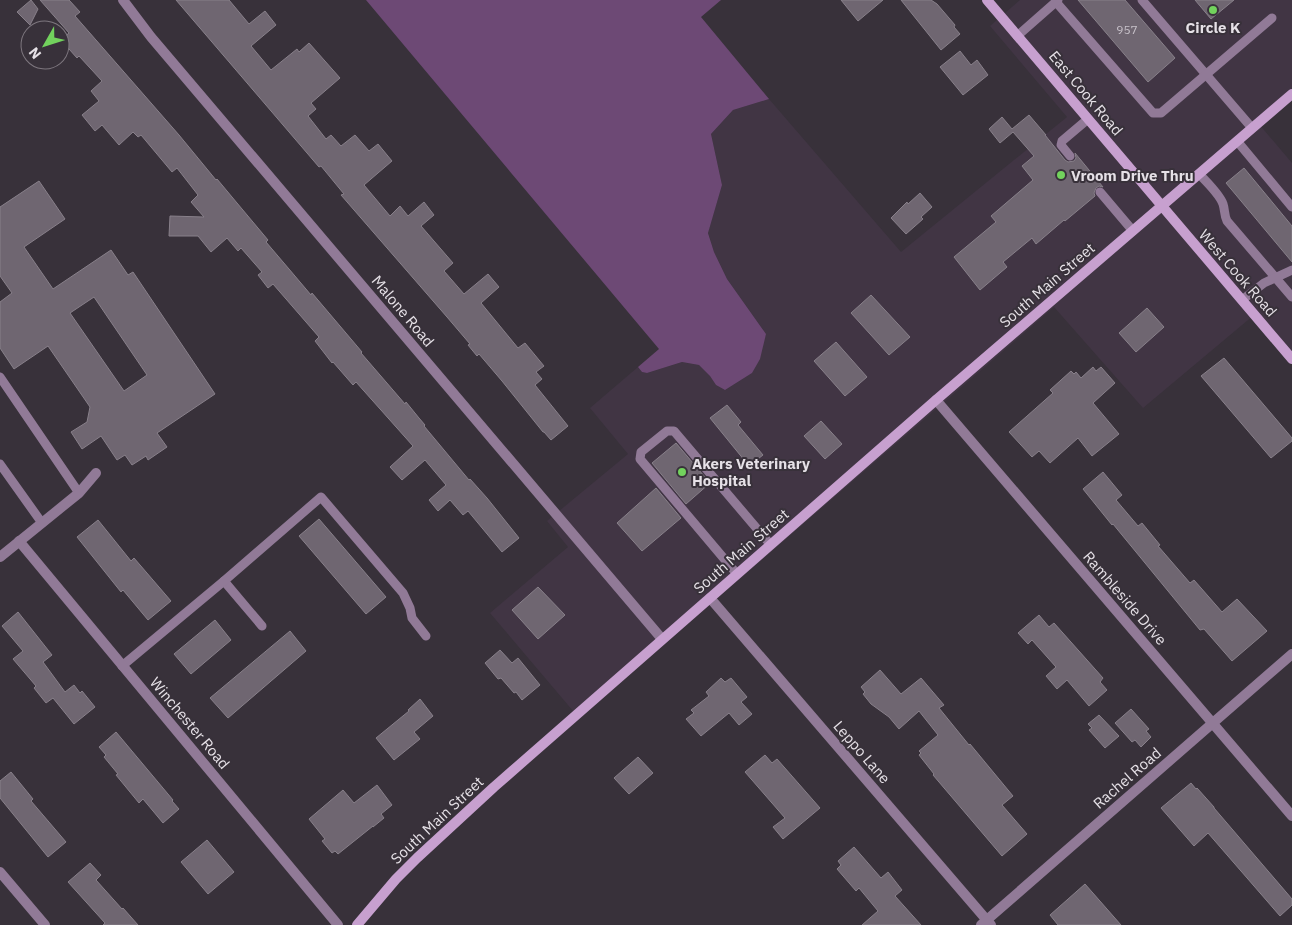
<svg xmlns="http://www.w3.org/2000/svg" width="1292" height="925" font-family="'IBM Plex Sans',sans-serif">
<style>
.built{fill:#413544}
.green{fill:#6d4975}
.building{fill:#6f6671;stroke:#88808a;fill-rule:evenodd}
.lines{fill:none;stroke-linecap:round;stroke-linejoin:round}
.lane{stroke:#917a97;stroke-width:9}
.street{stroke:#917a97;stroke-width:10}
.secondary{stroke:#c7a0cf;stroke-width:10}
.poi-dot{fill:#72d25d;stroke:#38313a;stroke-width:2}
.labels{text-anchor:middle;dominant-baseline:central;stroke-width:4;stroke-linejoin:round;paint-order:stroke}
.number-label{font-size:12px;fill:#c8c2ca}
.poi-label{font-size:15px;font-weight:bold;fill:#e6e1e7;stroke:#38313a;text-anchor:start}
.street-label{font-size:15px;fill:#e6e1e7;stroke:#38313a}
</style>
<rect width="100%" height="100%" fill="#38313a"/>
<!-- built -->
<path class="built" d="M1020,0H1292V94L1258,123L1292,163V354L1254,315L1143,408L1054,307L579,718L490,613L568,547L547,521L628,454L590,408L638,367L642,372L647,373L682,362L699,365L710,376L716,385L725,390L752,373L766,334L727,279L714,252L708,232L722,185L711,134L733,110L769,99L901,252L1067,117L990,26Z"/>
<!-- green -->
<path class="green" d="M366,0H721L701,17L769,99L733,110L711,134L722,185L708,233L714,252L727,279L766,334L760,359L752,373L725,390L716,385L710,376L699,365L682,362L647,373L642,372L638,367L659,349Z"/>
<!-- building -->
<g class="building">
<path d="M31,0L38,9L30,25L17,12Z"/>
<path d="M40,0H69L80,12L75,16L179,135L216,180L217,179L237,203L268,240L266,242L289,269L311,295L312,293L362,352L361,353L405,404L406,402L419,418L425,425L424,426L469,480L470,479L487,498L519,538L502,552L468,511L463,515L450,500L438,511L429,500L446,485L425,460L402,480L390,467L413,446L356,382L353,385L333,362L332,363L315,341L319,337L273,284L268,288L258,275L262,272L241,248L238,251L227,238L211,252L198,236H169L170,216L204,217L191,202L198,195L177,168L172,172L141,135L138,137L133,132L119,145L102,125L95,131L82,115L99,101L91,91L102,81L79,56L77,58L61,40L69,33Z"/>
<path d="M176,0H229L249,24L265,11L276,25L251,46L271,70L297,49L299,52L309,43L340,78L311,103L316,109L308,116L326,139L331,135L341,146L355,135L369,151L378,144L392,161L364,185L390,216L400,206L408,216L424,202L434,215L421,226L453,263L444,271L464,294L488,274L499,287L481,303L518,348L525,343L544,366L536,372L542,379L535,385L568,426L551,440L544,432H543L502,381L479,354L477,356L468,345L470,344L447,317L341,195L344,194L321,166L319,167Z"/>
<path d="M841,0H883L858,21Z"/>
<path d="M901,0H931L937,4L955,25L954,27L960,34L941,50Z"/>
<path d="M1078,0H1125L1175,58L1148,82Z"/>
<path d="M1195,0H1234L1211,19Z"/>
<path d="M960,51L971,65L977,60L988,75L963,95L940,67Z"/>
<path d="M1029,115L1046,135H1045L1065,160L1068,162L1074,161L1076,158L1075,153L1103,187L1099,186L1096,188L1094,193L1095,196L1065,221L1064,220L1036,244L1032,238L1003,262L1007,267L980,290L954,257L996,222L991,216L1033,180L1022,166L1034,156L1013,132L1000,143L989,129L1002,117L1012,129Z"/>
<path d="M1244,168L1292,226V262L1226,183Z"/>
<path d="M39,181L65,219L24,247L53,289L111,250L128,275L133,272L215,394L157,433L167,447L148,460L146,456L132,465L125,455L117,460L101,436L82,449L71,432L87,422L90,407L48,346L14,369L0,348V302L12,293L0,276V207ZM94,297L147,375L124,391L70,313Z"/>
<path d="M920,193L932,207L921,217L923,219L906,234L891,218L907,202L908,204Z"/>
<path d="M871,295L910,337L889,355L851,313Z"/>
<path d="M1147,308L1164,327L1136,352L1119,333Z"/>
<path d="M836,342L867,377L845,396L814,361Z"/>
<path d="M1224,358L1292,438V441L1271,458L1201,376Z"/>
<path d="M1093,367L1096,371L1101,367L1115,383L1093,403L1119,434L1092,456L1078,438L1050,463L1039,451L1032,457L1009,432L1053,393L1050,390L1071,371L1074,374L1076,372L1081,378Z"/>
<path d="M727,405L741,422L738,425L763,455L749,466L710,418Z"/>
<path d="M821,421L842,444L825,459L804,436Z"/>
<path d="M676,443L710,483L686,504L652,463Z"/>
<path d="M1103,472L1122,495L1116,500L1138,526L1142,523L1160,545L1158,546L1190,583L1194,580L1222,612L1237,599L1267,631L1232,661L1204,629L1200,630L1113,524L1112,525L1083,489Z"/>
<path d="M656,488L681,518L642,551L617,523Z"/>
<path d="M319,519L386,597L366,614L299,536Z"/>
<path d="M98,520L131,561L134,558L171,601L148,620L123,590L121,592L77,537Z"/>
<path d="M538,587L565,615L538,639L512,610Z"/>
<path d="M18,612L52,655L43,662L65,692L74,685L80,693L82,691L95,707L74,724L53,698L46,703L34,688L36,686L13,659L23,651L2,626Z"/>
<path d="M1039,615L1049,627L1054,623L1103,678L1100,682L1107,690L1089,706L1067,680L1057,689L1046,676L1056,667L1032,640L1028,644L1018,633Z"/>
<path d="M215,620L231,640L191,674L174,654Z"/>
<path d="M290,631L306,651L228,718L210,698Z"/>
<path d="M500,650L512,663L518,658L540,685L522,700L516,692L514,693L501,678L498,679L485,663Z"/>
<path d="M880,670L901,694L921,678L944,705L939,708L969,745L970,744L1013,796L1002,805L1027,834L1002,856L933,775L934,774L919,755L921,753L919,751L938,735L919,711L899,729L889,717L871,704L863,694L865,692L861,687Z"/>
<path d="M721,678L725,682L731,678L747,697L741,702L752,714L739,725L729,713L701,736L686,719L694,713L691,710L709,696L706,692Z"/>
<path d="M420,699L433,716L414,732L420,739L394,760L376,738L409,711L408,710Z"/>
<path d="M1131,709L1149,729L1146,731L1151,737L1141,747L1135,740L1132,742L1115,723Z"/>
<path d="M1099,715L1119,736L1105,748L1089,730L1092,728L1088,724Z"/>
<path d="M116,732L173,800L172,801L179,809L163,823L143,799L139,803L116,775L118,774L104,757L106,755L99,747Z"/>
<path d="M765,755L772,763L777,759L820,808L783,839L773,827L785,818L745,772Z"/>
<path d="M638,757L653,773L629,794L614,778Z"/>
<path d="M11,772L33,799L31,801L66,842L48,857L0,798V781Z"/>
<path d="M1191,783L1196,789L1197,788L1214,807V808L1292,899V905L1280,916L1208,833L1194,846L1161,808Z"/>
<path d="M377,785L392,805L381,814L384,818L373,827V826L338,854L335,851L332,853L322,841L325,839L309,819L343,790L354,803Z"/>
<path d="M207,840L234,872L208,894L181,862Z"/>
<path d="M854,847L881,878L888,872L902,890L895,896L921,925H862L878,911L859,888L856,891L837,869L841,865L838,861Z"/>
<path d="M90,863L101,875L96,880L122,909L123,908L138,925H103L105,923L68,882Z"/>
<path d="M1085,884L1121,925H1058L1050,915Z"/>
</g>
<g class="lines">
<!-- lane -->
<g class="lane">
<path d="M1142,0L1252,128"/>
<path d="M1056,2L1153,113H1161L1272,18"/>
<path d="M1017,36L1058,0"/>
<path d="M1237,141L1292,207"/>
<path d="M1070,156L1061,145L1062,141L1088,119"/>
<path d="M1199,174C1206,181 1220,195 1223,204C1225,210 1224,215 1227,221L1292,297"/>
<path d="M1100,192L1133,231"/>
<path d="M1242,300L1264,283L1292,270"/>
<path d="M0,377L79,493"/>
<path d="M0,464L42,523"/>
<path d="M737,574L640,459L641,452L667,431H674L770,544"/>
<path d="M224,581L262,626"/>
<path d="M122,666L224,581L321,497L403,593L410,608L412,618L426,636"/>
</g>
<!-- street -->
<g class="street">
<path d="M123,0L151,37L662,639"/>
<path d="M936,400L1292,816"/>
<path d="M19,541L338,925"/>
<path d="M0,557L79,493L96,473"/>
<path d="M710,598L991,925"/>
<path d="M0,872L45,925"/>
<path d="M981,925L1292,654"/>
</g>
<!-- secondary -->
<g class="secondary">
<path d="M987,0L1292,359"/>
<path d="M357,925L396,879L417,858L494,787L936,400L1292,94"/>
</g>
</g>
<!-- markers -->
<g class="poi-dot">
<circle cx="1213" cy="10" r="5"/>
<circle cx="1061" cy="175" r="5"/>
<circle cx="682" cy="472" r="5"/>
</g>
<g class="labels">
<!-- number labels -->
<g class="number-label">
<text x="1127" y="29">957</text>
</g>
<!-- poi labels -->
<g class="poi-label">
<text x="1213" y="27" text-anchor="middle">Circle K</text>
<text x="1071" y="175">Vroom Drive Thru</text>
<text x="692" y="463">Akers Veterinary<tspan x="692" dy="17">Hospital</tspan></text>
</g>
<!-- street labels -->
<g class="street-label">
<text transform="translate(1086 93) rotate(50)">East Cook Road</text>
<text transform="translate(1238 273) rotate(49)">West Cook Road</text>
<text transform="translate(1047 285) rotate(-41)">South Main Street</text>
<text transform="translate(403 311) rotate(50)">Malone Road</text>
<text transform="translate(741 551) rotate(-41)">South Main Street</text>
<text transform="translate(1125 598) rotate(49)">Rambleside Drive</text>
<text transform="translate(190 723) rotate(50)">Winchester Road</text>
<text transform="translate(862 752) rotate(49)">Leppo Lane</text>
<text transform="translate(1127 778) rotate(-41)">Rachel Road</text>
<text transform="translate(437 820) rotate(-43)">South Main Street</text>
</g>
</g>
<!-- north arrow -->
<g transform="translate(45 45) rotate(231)"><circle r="24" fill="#38313a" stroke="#7e777f"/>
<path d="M0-4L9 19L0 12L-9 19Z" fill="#72d25d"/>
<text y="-8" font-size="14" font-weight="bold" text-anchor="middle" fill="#e6e1e7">N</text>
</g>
</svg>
